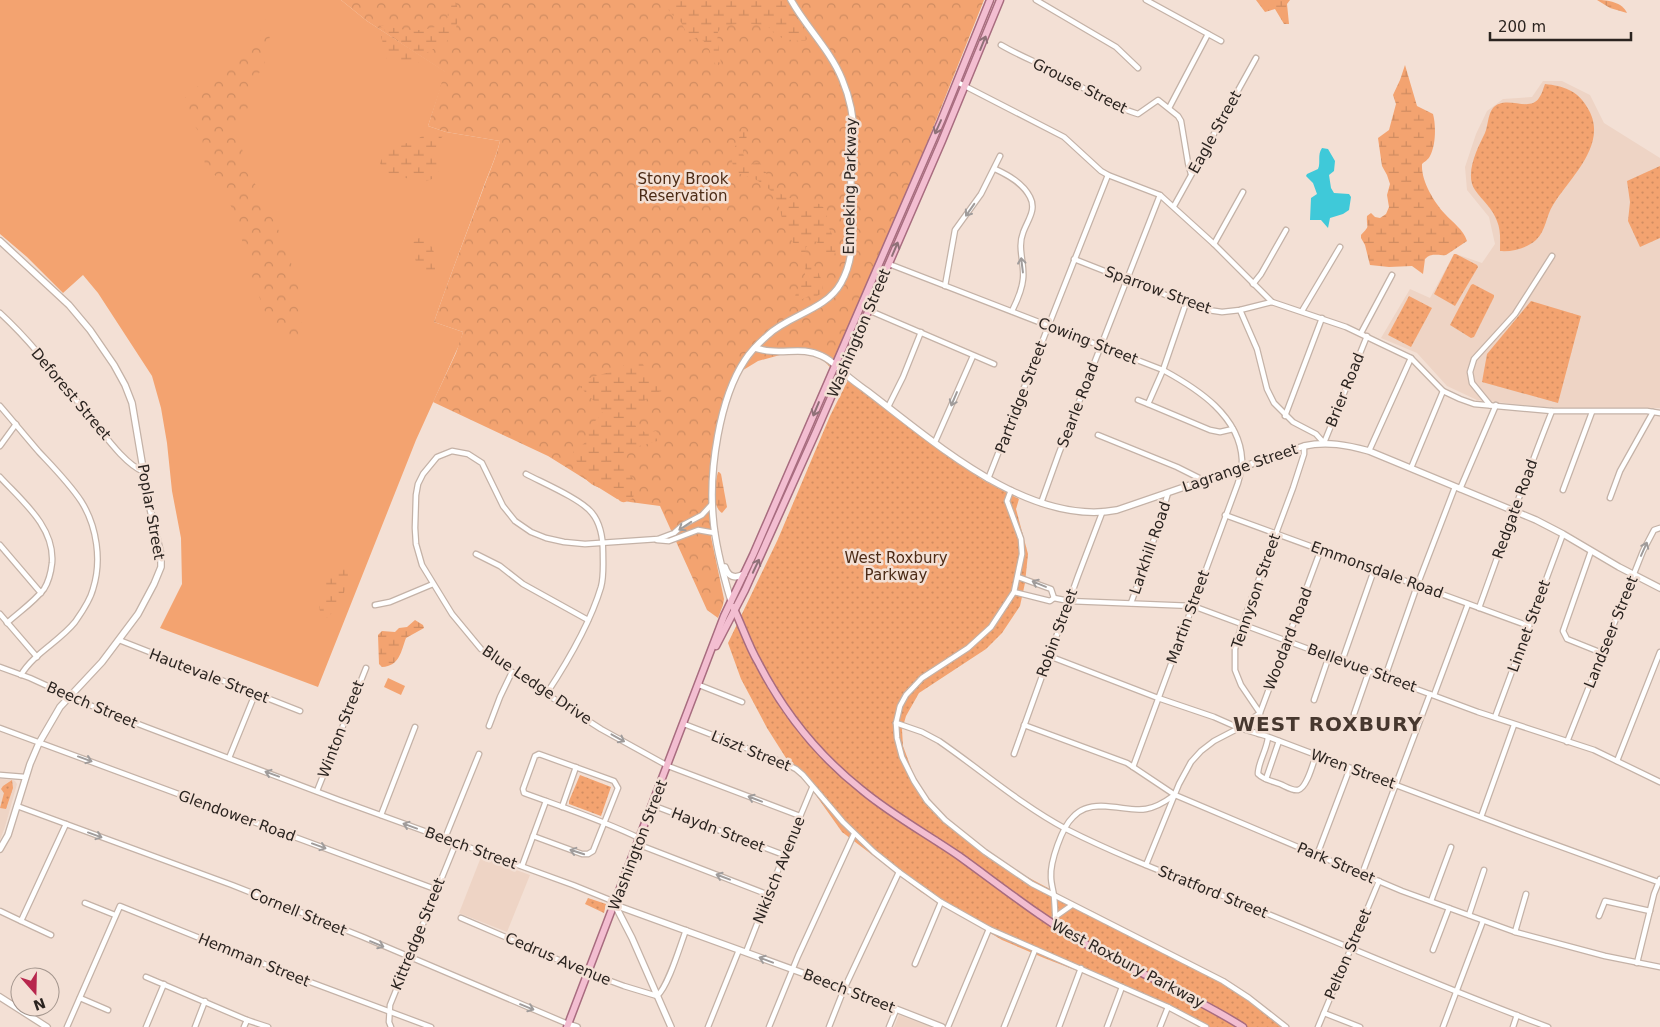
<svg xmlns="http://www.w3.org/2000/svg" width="1660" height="1027" font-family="'DejaVu Sans',sans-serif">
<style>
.built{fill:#eed4c5}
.green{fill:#f3a370}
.forest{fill:url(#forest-crowns)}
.wetland{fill:url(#wetland-marsh)}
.park{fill:url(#park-dots)}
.water{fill:#3fc9d9}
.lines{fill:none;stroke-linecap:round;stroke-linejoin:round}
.street-casing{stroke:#c4b2a7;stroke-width:7}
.secondary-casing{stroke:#c4b2a7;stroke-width:8}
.primary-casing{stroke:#a86c7f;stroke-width:9}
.street{stroke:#fff;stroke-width:4.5}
.secondary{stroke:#fff;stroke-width:5.5}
.primary{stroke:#f3bed1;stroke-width:6}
.oneway{stroke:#8f7178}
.oneway2{stroke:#a09c9b}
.labels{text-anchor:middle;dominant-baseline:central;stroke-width:5;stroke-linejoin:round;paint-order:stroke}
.street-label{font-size:15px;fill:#2b2420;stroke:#f3e0d5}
.park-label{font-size:15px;fill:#4c2b16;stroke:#f3e0d5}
.district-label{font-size:20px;font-weight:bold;letter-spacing:1px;fill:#47382f;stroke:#f3e0d5}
</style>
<defs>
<pattern id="forest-crowns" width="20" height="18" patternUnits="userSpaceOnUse" patternTransform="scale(1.25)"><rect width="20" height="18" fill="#f3a370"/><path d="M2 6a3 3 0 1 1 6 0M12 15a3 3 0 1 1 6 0" fill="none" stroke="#d08c61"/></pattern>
<pattern id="wetland-marsh" width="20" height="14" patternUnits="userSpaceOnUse" patternTransform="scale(1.25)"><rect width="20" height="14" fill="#f3a370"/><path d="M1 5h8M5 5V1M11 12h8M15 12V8" fill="none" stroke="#d08c61"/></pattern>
<pattern id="park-dots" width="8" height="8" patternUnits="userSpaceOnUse" patternTransform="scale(1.25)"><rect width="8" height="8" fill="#f3a370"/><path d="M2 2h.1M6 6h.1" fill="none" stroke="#d08c61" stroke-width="1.8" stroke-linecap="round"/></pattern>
</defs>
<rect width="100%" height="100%" fill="#f3e0d5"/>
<!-- built -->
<g class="built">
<path d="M1543,81H1562L1590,95L1604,123L1660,158V408H1553L1477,400L1447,386L1417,353L1381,338L1410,289L1430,298L1454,254H1456L1482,263L1495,244L1489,217L1467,190L1465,167L1476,134L1487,111L1503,99L1532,97Z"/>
<path d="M0,779L13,780L15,781L17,784L5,827L0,840Z"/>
<path d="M481,857L530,875L507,932L459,913Z"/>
<path d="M899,1015L931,1027H894Z"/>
</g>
<!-- green -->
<g class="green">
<path d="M0,0H341L367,21L446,72L428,126L446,132L500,141C496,158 488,174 482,191C466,235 449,278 434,322L463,332L460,343L416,440L318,687L160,628L182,584L181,538L172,491L167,443L161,408L152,376L98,293L83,275L63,293L27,257L0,234Z"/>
<path d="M388,678L405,686L401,695L384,687Z"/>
</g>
<!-- forest -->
<g class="forest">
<path d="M341,0H984L905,198L865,287L845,336L830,367L824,361L810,354L780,355L758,361L740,372L718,434L715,456V525L711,537L724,599L723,605L718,618L707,610L660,506L630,502L617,499L548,456L433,402L456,353L463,332L434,322C449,278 466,235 482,192C488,175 496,158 500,141L446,132L428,126L445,72L367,21Z"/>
<path d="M266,19L272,29L265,54V62L256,79L246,113L238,131L246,166L284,241L291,263L298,278L302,307V338H293L272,330L254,283L235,215L218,178L205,166L202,136L180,105L191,90L213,78L256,40Z"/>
</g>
<!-- wetland -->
<g class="wetland">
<path d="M441,0H454C462,12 456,23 455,36L425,54L420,55C414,52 382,30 380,25C390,27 401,30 411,30C420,31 427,29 435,27C452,21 450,13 441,0Z"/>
<path d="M656,0H782L802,25L807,39L805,41C796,41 783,40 775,34C772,31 770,27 766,26C758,23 722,21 718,32C716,38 720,56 721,63L717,66C708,55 713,46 698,37L690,40L681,22C670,17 669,4 656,0Z"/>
<path d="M1256,0H1290L1287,4L1289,24H1284L1275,9L1265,12Z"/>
<path d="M1597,0C1608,0 1622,2 1627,13L1610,8Z"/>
<path d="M381,36H385L420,61L412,67L404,69L396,62L387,60Z"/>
<path d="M1405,65L1417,106L1433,114C1436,125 1436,145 1430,156C1429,159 1424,162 1422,164C1421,181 1434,202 1445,214C1453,223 1463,229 1467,241L1446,255C1437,256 1432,252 1425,259L1423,274L1412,266L1389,267L1370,265L1365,245L1361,238V235C1371,224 1366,229 1367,216L1371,213L1375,217L1380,218L1386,214L1389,207L1387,195L1390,184L1387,175L1382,166L1378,138L1389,130L1396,104L1393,95L1400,80Z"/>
<path d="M742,128C751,135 744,145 743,154L748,164L759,163L762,165C768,175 770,186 781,194C792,202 806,198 819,204C828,208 826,219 829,228C834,239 840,249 831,260L828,261L822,245L814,241L806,247L805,251C811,264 826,277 822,293L817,296H809L796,302L795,301C794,285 810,282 804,261C802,251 793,244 788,235C780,221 782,201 769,189C765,185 756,179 750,177C740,174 734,174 732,161C731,149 741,139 742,128Z"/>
<path d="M430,130C435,130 441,131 443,136C431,149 437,155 439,171L432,179L421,183L403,177L390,178L386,175L380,163L386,150L407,143L414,142Z"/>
<path d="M419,238C437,240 438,267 432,280L429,281C417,271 414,258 412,243Z"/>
<path d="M639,358C643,362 644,368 648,373C656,380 665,375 662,391C647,394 631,411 636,427L646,433L656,431L660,436L661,440L632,448L626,454L623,460V468L635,481L636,485L633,498C618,508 619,498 613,489C609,488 605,489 601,488C582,484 578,464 572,448L575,445L581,446L589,439L587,428L603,414C599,402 585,395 579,384C589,375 606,375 618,369C628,364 625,360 639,358Z"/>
<path d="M718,472H719L721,474L727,507L722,513C711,506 715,483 718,472Z"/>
<path d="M343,566L348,573C348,589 339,607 327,618L321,615L319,607L325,598C323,589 325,577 329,568Z"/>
<path d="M415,620L423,625L424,628L406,638C401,651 400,666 382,667L379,664L378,635L382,631L395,632L399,628L407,627Z"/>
</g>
<!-- park -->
<g class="park">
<path d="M1545,84C1563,86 1577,90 1587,107C1610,143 1571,176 1553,205C1546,216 1546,231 1536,240C1527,248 1513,252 1500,251C1500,241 1501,230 1497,221C1493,209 1482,200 1475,190C1464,174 1478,147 1485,133C1488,125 1488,114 1493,108C1506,94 1529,113 1539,98C1542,94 1543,89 1545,84Z"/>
<path d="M1660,166V238L1640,247L1628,221L1630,202L1627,181Z"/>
<path d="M1454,254H1456L1477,265L1478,267L1455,306L1434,294Z"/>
<path d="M1473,284L1494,295V297L1474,337L1471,338L1450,325L1471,285Z"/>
<path d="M1409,296L1432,308L1411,347L1388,335Z"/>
<path d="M1531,301L1581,316L1558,403L1482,382L1487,354Z"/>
<path d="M848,380L952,459L983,480L1019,499L1016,509L1028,554L1025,583L1020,606L1002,633L986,649L919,693L906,716L902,730L903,746L913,773L926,795L955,829L1018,872L1048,888L1070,904L1092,911L1219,978L1286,1027H1199L1175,1013L1127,990L1044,958L1002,940L921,892L842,832L798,770L786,758L767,728L741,679L728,643L778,539L830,416Z"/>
<path d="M580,775L611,787L601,816L569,804V801Z"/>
<path d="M12,780L13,788L6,809L0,808L4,793L1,789L3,786Z"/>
<path d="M588,898L606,904L604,913L585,904Z"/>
</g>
<!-- water -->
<path class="water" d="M1322,148L1328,149L1335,161L1334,171L1329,175L1331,188L1334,193L1349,194L1351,197L1349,210L1343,214L1330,218L1328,228L1321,220H1310L1311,198L1317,194L1313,183L1306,176L1307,174L1318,169C1321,162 1317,155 1322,148Z"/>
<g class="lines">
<!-- street casing -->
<g class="street-casing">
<g id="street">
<path d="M1036,0L1116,47L1138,68"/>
<path d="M1146,0L1221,41"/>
<path d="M1001,45C1018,55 1036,62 1054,71C1081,86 1108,105 1138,114L1158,100L1178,116L1181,121L1188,163L1191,174"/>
<path d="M957,82L1064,137L1101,171L1108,175L1160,195L1214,244L1272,302L1346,327L1411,358L1443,391L1460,399L1474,404L1552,411H1647L1660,413"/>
<path d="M1169,108L1208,34"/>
<path d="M995,169C1008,175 1023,183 1030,197C1037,210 1027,221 1023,233C1017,248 1025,264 1023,279C1022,290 1017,301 1012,311"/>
<path d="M1174,206L1256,58"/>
<path d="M1214,244L1243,192"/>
<path d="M1074,259L1186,303L1208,310L1222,312L1240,310L1272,302"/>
<path d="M889,264L1163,370C1198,389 1240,416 1242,460C1242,468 1240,476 1238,483L1133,767"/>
<path d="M1253,284L1261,274L1286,230"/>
<path d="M945,286L955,230L981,194L1000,156"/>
<path d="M1186,303L1163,370L1148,404L1210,430L1220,432L1233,429"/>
<path d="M868,310L994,364"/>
<path d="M1240,310L1257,349L1267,389L1274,403L1293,422L1316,434L1324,443L1367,336"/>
<path d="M1302,311L1340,247"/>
<path d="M0,313C35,345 63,384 93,421C106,437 125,464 144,472"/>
<path d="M1361,333L1392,275"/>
<path d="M1138,400L1148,404"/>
<path d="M1490,405L1472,383L1470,372L1474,359L1515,314L1552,256"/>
<path d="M0,406C13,421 26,437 39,452C54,468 69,483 81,501C97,526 102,561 93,589C90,601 82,612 75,622C60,641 33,654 21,675"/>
<path d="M888,407L903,377L921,332"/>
<path d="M1285,416L1322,318"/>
<path d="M1098,435L1177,467L1203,480"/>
<path d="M935,442L973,356"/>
<path d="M0,446L16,424"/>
<path d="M1369,451L1411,358"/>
<path d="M1411,468L1443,391"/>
<path d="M526,474C543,483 581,499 592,513C601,524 603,539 603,553C603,564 604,576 601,587C590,624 568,661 547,693"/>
<path d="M0,477C22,501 55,527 52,563C51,572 49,581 44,589C34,602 19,612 7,623"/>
<path d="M988,479L1108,175"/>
<path d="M1460,489L1496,405"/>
<path d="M1011,490L1007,501L1021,539L1022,554L1014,592L991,627L968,648L922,678L906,695L900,706L896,723L897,738L902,757L914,781L927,801L945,820L985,852L1032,884L1223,981L1249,998L1286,1027"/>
<path d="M1563,490L1592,412"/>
<path d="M1610,498L1620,471L1653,412"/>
<path d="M1041,503L1059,453L1160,195"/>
<path d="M712,504L702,515L683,525L674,533L658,539L585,544L564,542L546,538L531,532L515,521L503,506L482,463L468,454L452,451L437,457L423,474L418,484L416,495L415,528L416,544L422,565L452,614L481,649L512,672L601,729L668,766L800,816"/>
<path d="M1225,515L1529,626"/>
<path d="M657,540L669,541L698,530L715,533"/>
<path d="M0,545L41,593"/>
<path d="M1591,551L1563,631L1567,639L1602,653"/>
<path d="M476,554L500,566L523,584L588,620"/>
<path d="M1018,577L1051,589L1054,598"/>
<path d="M1014,592L1050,601L1054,598L1069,601L1193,606L1478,712L1594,750L1660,782"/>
<path d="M1131,603L1158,528L1168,493"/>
<path d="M375,605L390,602L433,584"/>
<path d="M1479,608C1503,542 1526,476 1552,411"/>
<path d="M0,614L37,657"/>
<path d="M119,640L300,711"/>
<path d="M1049,656L1158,698L1214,717L1239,728L1266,736L1515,830L1658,882"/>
<path d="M1342,661L1374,570"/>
<path d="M0,667L30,678L87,704L146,727L339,800L573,885L610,900L615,905"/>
<path d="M1385,677L1417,586L1455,487"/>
<path d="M699,685L742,702"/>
<path d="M1434,695L1468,604"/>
<path d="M1314,700L1329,656"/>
<path d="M1354,714L1369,671"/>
<path d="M1495,717L1563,534"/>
<path d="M896,723L922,732L939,741C981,770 1021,805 1066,829C1131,862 1201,886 1268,914C1361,952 1453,992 1548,1027"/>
<path d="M684,724L782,762L796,769L803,775L843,822L874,852L899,872L941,902L989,929L1168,1007L1206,1027"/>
<path d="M1024,725L1127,763L1175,795L1402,891L1515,932L1605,956L1660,967"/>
<path d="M489,726L500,697L512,672"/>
<path d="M0,728L435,889"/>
<path d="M1259,734L1260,713L1241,685L1235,670V649L1241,627L1293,488L1304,454V446"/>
<path d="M1268,737C1267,750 1258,762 1258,774C1264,780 1272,781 1280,784C1285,786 1292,791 1298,790C1307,788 1313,763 1316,755"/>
<path d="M1567,742L1643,551L1654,530L1660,528"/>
<path d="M1014,754L1078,576L1102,513"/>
<path d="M229,758L255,694"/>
<path d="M1617,761L1660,652"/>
<path d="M0,775L25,777"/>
<path d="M1266,779L1279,741"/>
<path d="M317,791L366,668"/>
<path d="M652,805L784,855"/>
<path d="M17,806L232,885L363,937L568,1024"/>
<path d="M562,807L576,767"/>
<path d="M381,815L415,727"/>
<path d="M1481,817L1514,725"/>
<path d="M533,836L582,854H588L593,851L618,788L614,781L539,754L535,756L523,789L524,793C562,807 602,820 639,838"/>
<path d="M445,838L479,754"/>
<path d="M637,844L769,895"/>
<path d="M1317,855L1350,768"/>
<path d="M1146,865L1179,784L1191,762L1201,751L1214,741L1239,728L1260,713L1321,549"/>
<path d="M522,866L546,801"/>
<path d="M1362,874L1430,694"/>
<path d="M1431,901L1451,847"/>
<path d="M85,903L115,915"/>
<path d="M0,911L21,921L66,824"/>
<path d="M1469,915L1484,870"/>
<path d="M1599,916L1605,901L1650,911"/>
<path d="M1055,917L1072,905"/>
<path d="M461,918L589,973L624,986L657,996C668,987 680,946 686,930"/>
<path d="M21,921L51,935"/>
<path d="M1056,926C1055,916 1055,906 1054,896C1053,889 1051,883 1051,877C1050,862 1062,827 1073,817C1080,809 1091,806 1101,806C1133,807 1143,818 1173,796"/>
<path d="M1515,932L1526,894"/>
<path d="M1433,950L1449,908"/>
<path d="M746,952L784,855L812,788"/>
<path d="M1637,963L1654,894L1660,879"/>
<path d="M915,964L941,902"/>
<path d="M146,977L247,1020L268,1027"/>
<path d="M80,998L108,1010"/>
<path d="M1324,1013L1360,1027"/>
<path d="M67,1027L120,906L294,976L431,1027"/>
<path d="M146,1027L164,984"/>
<path d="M195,1027L205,1001"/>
<path d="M244,1027L247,1020"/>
<path d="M391,1027L389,1022L390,1005L456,843"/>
<path d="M708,1027L739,950"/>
<path d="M769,1027L798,956L854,834"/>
<path d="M829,1027L844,989L899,872"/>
<path d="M889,1027L896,1010"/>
<path d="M948,1027L989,929"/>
<path d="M1004,1027L1035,950"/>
<path d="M1059,1027L1081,968"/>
<path d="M1107,1027L1122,987"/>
<path d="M1160,1027L1168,1007"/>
<path d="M1318,1027L1379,881"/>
<path d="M1443,1027L1483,921"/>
<path d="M1513,1027L1517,1015"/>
</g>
</g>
<!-- secondary casing -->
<g class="secondary-casing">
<g id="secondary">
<path d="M0,241L69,305L90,330L114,365L125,385L132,403L149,504L161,555V567L154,584L138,614L102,662L60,707L39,743L30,764L8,835L0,849"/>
<path d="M755,348C760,349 765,351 770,351C788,353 804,347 822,356C831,360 836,366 843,372C850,379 859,385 867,391C933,441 1028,527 1117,510L1304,446C1327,441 1347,445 1369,451L1536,520L1563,534L1619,567L1660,588"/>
<path d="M725,567C728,577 735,579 744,574"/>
<path d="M731,601C723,574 715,545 713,517C709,471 719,399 745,360C751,351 760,342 768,335C789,315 826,310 841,283C858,253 851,219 851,187C850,170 854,154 854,138C854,117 850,98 842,79C830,50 806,27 791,0"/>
<path d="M615,905L819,979L942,1027"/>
<path d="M615,905L632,938L671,1027"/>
<path d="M0,997L47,1027"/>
<path d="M568,1024L577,1027"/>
</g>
</g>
<!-- primary casing -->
<g class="primary-casing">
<g id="primary">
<path d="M733,607C742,625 748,645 758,662C783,711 819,756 862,790C892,815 927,834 959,856C1002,887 1043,920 1089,946C1140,974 1194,996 1243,1027"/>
<path d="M716,646L745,590L816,432L942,141L1000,0"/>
<path d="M567,1027L724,616L753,555L941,121L990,0"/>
</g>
</g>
<!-- street -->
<use href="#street" class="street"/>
<!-- secondary -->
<use href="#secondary" class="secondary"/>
<!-- primary -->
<use href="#primary" class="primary"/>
</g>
<!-- one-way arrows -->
<defs><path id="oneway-shaft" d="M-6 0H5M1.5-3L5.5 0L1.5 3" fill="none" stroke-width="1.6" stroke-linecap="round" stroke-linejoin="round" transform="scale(1.25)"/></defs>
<g class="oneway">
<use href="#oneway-shaft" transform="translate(983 43) rotate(-68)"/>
<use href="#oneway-shaft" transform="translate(938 127) rotate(114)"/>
<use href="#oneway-shaft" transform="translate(895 249) rotate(-67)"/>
<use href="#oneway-shaft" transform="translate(816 409) rotate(113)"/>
<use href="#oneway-shaft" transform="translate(756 566) rotate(-65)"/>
</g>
<g class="oneway2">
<use href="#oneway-shaft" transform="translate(970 210) rotate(125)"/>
<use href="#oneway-shaft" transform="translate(1022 265) rotate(-97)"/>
<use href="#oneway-shaft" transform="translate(954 399) rotate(113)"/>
<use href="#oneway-shaft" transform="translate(685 526) rotate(146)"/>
<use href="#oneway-shaft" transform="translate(1644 549) rotate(-66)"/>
<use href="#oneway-shaft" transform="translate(1039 584) rotate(-157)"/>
<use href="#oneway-shaft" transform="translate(618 738) rotate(29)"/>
<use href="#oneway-shaft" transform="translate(85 759) rotate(20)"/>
<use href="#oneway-shaft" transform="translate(272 774) rotate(-160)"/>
<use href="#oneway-shaft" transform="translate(755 799) rotate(-159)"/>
<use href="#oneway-shaft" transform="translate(410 826) rotate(-160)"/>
<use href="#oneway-shaft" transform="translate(95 835) rotate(20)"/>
<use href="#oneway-shaft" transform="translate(319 846) rotate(20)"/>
<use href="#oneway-shaft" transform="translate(577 852) rotate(-162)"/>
<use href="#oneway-shaft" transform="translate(723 877) rotate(-159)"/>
<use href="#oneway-shaft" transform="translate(377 944) rotate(23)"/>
<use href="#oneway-shaft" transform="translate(766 960) rotate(-159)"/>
<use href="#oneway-shaft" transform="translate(527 1007) rotate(22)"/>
</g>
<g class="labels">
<!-- street labels -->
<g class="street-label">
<text transform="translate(1080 86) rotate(27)">Grouse Street</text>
<text transform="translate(1215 132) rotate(-61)">Eagle Street</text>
<text transform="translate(850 186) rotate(-89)">Enneking Parkway</text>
<text transform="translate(1158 290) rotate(20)">Sparrow Street</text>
<text transform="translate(859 333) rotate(-67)">Washington Street</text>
<text transform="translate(1088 341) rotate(21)">Cowing Street</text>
<text transform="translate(1345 390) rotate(-68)">Brier Road</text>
<text transform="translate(71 394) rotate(50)">Deforest Street</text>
<text transform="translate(1021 397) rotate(-69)">Partridge Street</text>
<text transform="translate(1078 405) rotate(-69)">Searle Road</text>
<text transform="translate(1240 468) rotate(-19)">Lagrange Street</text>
<text transform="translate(1515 509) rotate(-70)">Redgate Road</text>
<text transform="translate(151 512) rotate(80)">Poplar Street</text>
<text transform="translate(1150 548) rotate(-71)">Larkhill Road</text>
<text transform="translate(1377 570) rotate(20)">Emmonsdale Road</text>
<text transform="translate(1256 591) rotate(-71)">Tennyson Street</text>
<text transform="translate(1188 617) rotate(-70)">Martin Street</text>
<text transform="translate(1529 626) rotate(-70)">Linnet Street</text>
<text transform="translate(1611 632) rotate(-68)">Landseer Street</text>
<text transform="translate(1057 633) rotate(-70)">Robin Street</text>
<text transform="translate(1288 639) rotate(-69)">Woodard Road</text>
<text transform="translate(1362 668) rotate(20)">Bellevue Street</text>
<text transform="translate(209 676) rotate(21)">Hautevale Street</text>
<text transform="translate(537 685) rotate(34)">Blue Ledge Drive</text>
<text transform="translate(92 705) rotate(23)">Beech Street</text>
<text transform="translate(341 729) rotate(-69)">Winton Street</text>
<text transform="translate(751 751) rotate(22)">Liszt Street</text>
<text transform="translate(1353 769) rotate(20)">Wren Street</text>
<text transform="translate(237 816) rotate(20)">Glendower Road</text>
<text transform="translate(718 830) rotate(21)">Haydn Street</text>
<text transform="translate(638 845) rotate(-69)">Washington Street</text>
<text transform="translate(471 848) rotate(20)">Beech Street</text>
<text transform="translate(1336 863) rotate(23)">Park Street</text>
<text transform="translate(779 870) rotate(-68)">Nikisch Avenue</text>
<text transform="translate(1213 892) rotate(22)">Stratford Street</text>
<text transform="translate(298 912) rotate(22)">Cornell Street</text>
<text transform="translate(418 934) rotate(-68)">Kittredge Street</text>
<text transform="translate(1348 954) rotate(-67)">Pelton Street</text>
<text transform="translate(558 959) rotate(23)">Cedrus Avenue</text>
<text transform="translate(254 960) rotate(22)">Hemman Street</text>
<text transform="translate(1128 964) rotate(28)">West Roxbury Parkway</text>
<text transform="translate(849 991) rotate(21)">Beech Street</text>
</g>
<!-- park labels -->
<g class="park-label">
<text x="683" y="179">Stony Brook<tspan x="683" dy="17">Reservation</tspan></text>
<text x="896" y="558">West Roxbury<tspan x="896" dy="17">Parkway</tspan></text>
</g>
<!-- district labels -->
<g class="district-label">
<text x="1328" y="724">WEST ROXBURY</text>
</g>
</g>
<!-- north arrow -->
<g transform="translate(35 992) rotate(160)"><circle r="24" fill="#f3e0d5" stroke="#a3958d"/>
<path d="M0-4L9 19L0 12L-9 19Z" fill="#b7274d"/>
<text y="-8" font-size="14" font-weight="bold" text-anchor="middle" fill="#2b2420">N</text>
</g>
<!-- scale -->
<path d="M1490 32v8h141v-8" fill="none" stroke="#2b2420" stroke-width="2.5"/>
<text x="1498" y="32" font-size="15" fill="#2b2420" stroke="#f3e0d5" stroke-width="4" paint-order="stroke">200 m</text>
</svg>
